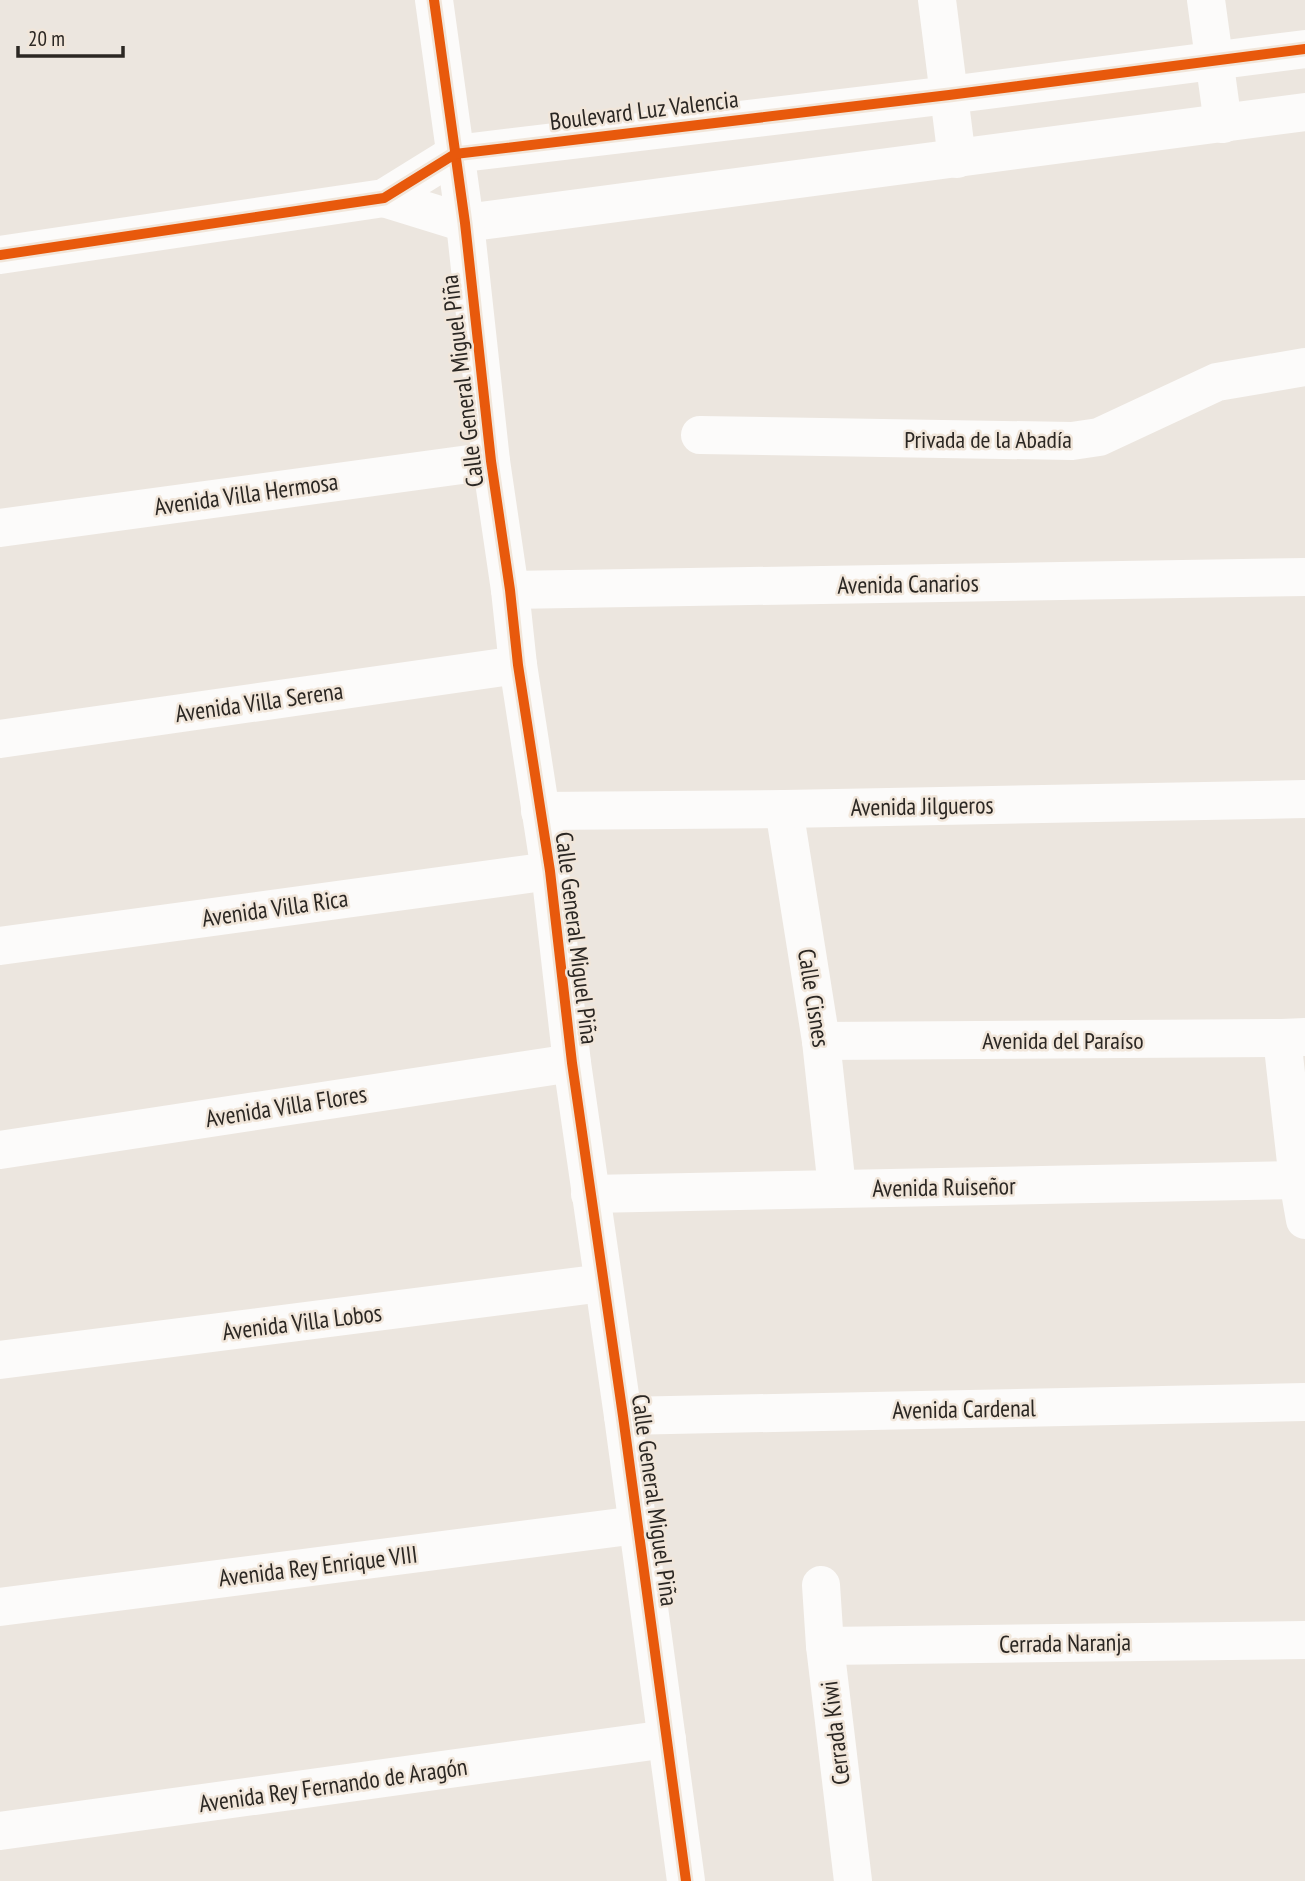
<svg xmlns="http://www.w3.org/2000/svg" width="1305" height="1881" font-family="'PT Sans Narrow',sans-serif">
<style>
.lines{fill:none;stroke-linecap:round;stroke-linejoin:round}
.street{stroke:#fcfbfa;stroke-width:38}
.secondary{stroke:#fcfbfa;stroke-width:38}
.cycleway-casing{stroke:#f1e6da;stroke-width:15}
.cycleway{stroke:#e8590c;stroke-width:10}
.labels{text-anchor:middle;dominant-baseline:central;stroke-width:5;stroke-linejoin:round;paint-order:stroke}
.street-label{font-size:24px;fill:#2b2723;stroke:#f1e6da}
</style>
<rect width="100%" height="100%" fill="#ece6df"/>
<g class="lines">
<!-- street -->
<g class="street">
<path d="M937,0L957,159"/>
<path d="M1206,0L1223,124"/>
<path d="M455,154L949,95L1305,49"/>
<path d="M465,223L1305,112"/>
<path d="M700,435L1072,441L1099,437L1217,382L1305,367"/>
<path d="M0,528L491,461"/>
<path d="M510,590L1305,577"/>
<path d="M0,739L518,665"/>
<path d="M784,809L821,1041L837,1188"/>
<path d="M540,811L784,809L1305,799"/>
<path d="M0,946L550,871"/>
<path d="M1282,1038L1298,1180L1305,1220"/>
<path d="M821,1041L1282,1038L1305,1037"/>
<path d="M0,1150L572,1063"/>
<path d="M590,1194L1298,1180"/>
<path d="M0,1360L603,1283"/>
<path d="M623,1416L1305,1402"/>
<path d="M821,1585L825,1646L853,1881"/>
<path d="M0,1607L637,1525"/>
<path d="M825,1646L1305,1640"/>
<path d="M0,1831L667,1739"/>
</g>
<!-- secondary -->
<g class="secondary">
<path d="M434,0L465,223L491,461L510,590L518,665L550,871L572,1063L623,1416L686,1881"/>
<path d="M384,198L465,223"/>
<path d="M0,255L384,198L455,154"/>
</g>
<!-- cycleway casing -->
<g class="cycleway-casing">
<g id="cycleway">
<path d="M434,0L465,223L491,461L510,590L518,665L550,871L572,1063L623,1416L686,1881"/>
<path d="M0,255L384,198L455,154L949,95L1305,49"/>
</g>
</g>
<!-- cycleway -->
<use href="#cycleway" class="cycleway"/>
</g>
<g class="labels">
<!-- street labels -->
<g class="street-label">
<text transform="translate(644 110) rotate(-7)">Boulevard Luz Valencia</text>
<text transform="translate(462 381) rotate(-97)">Calle General Miguel Piña</text>
<text x="988" y="439">Privada de la Abadía</text>
<text transform="translate(246 494) rotate(-8)">Avenida Villa Hermosa</text>
<text transform="translate(908 584) rotate(-1)">Avenida Canarios</text>
<text transform="translate(259 702) rotate(-8)">Avenida Villa Serena</text>
<text transform="translate(922 806) rotate(-1)">Avenida Jilgueros</text>
<text transform="translate(275 908) rotate(-8)">Avenida Villa Rica</text>
<text transform="translate(577 938) rotate(83)">Calle General Miguel Piña</text>
<text transform="translate(814 998) rotate(81)">Calle Cisnes</text>
<text x="1063" y="1040">Avenida del Paraíso</text>
<text transform="translate(286 1106) rotate(-9)">Avenida Villa Flores</text>
<text transform="translate(944 1187) rotate(-1)">Avenida Ruiseñor</text>
<text transform="translate(302 1322) rotate(-7)">Avenida Villa Lobos</text>
<text transform="translate(964 1409) rotate(-1)">Avenida Cardenal</text>
<text transform="translate(655 1500) rotate(82)">Calle General Miguel Piña</text>
<text transform="translate(318 1566) rotate(-7)">Avenida Rey Enrique VIII</text>
<text transform="translate(1065 1643) rotate(-1)">Cerrada Naranja</text>
<text transform="translate(835 1733) rotate(-97)">Cerrada Kiwi</text>
<text transform="translate(333 1785) rotate(-8)">Avenida Rey Fernando de Aragón</text>
</g>
</g>
<!-- scale -->
<path d="M18 46v10h105v-10" fill="none" stroke="#2b2723" stroke-width="3.5"/>
<text x="28" y="46" font-size="21" fill="#2b2723" stroke="#f1e6da" stroke-width="5" paint-order="stroke">20 m</text>
</svg>
